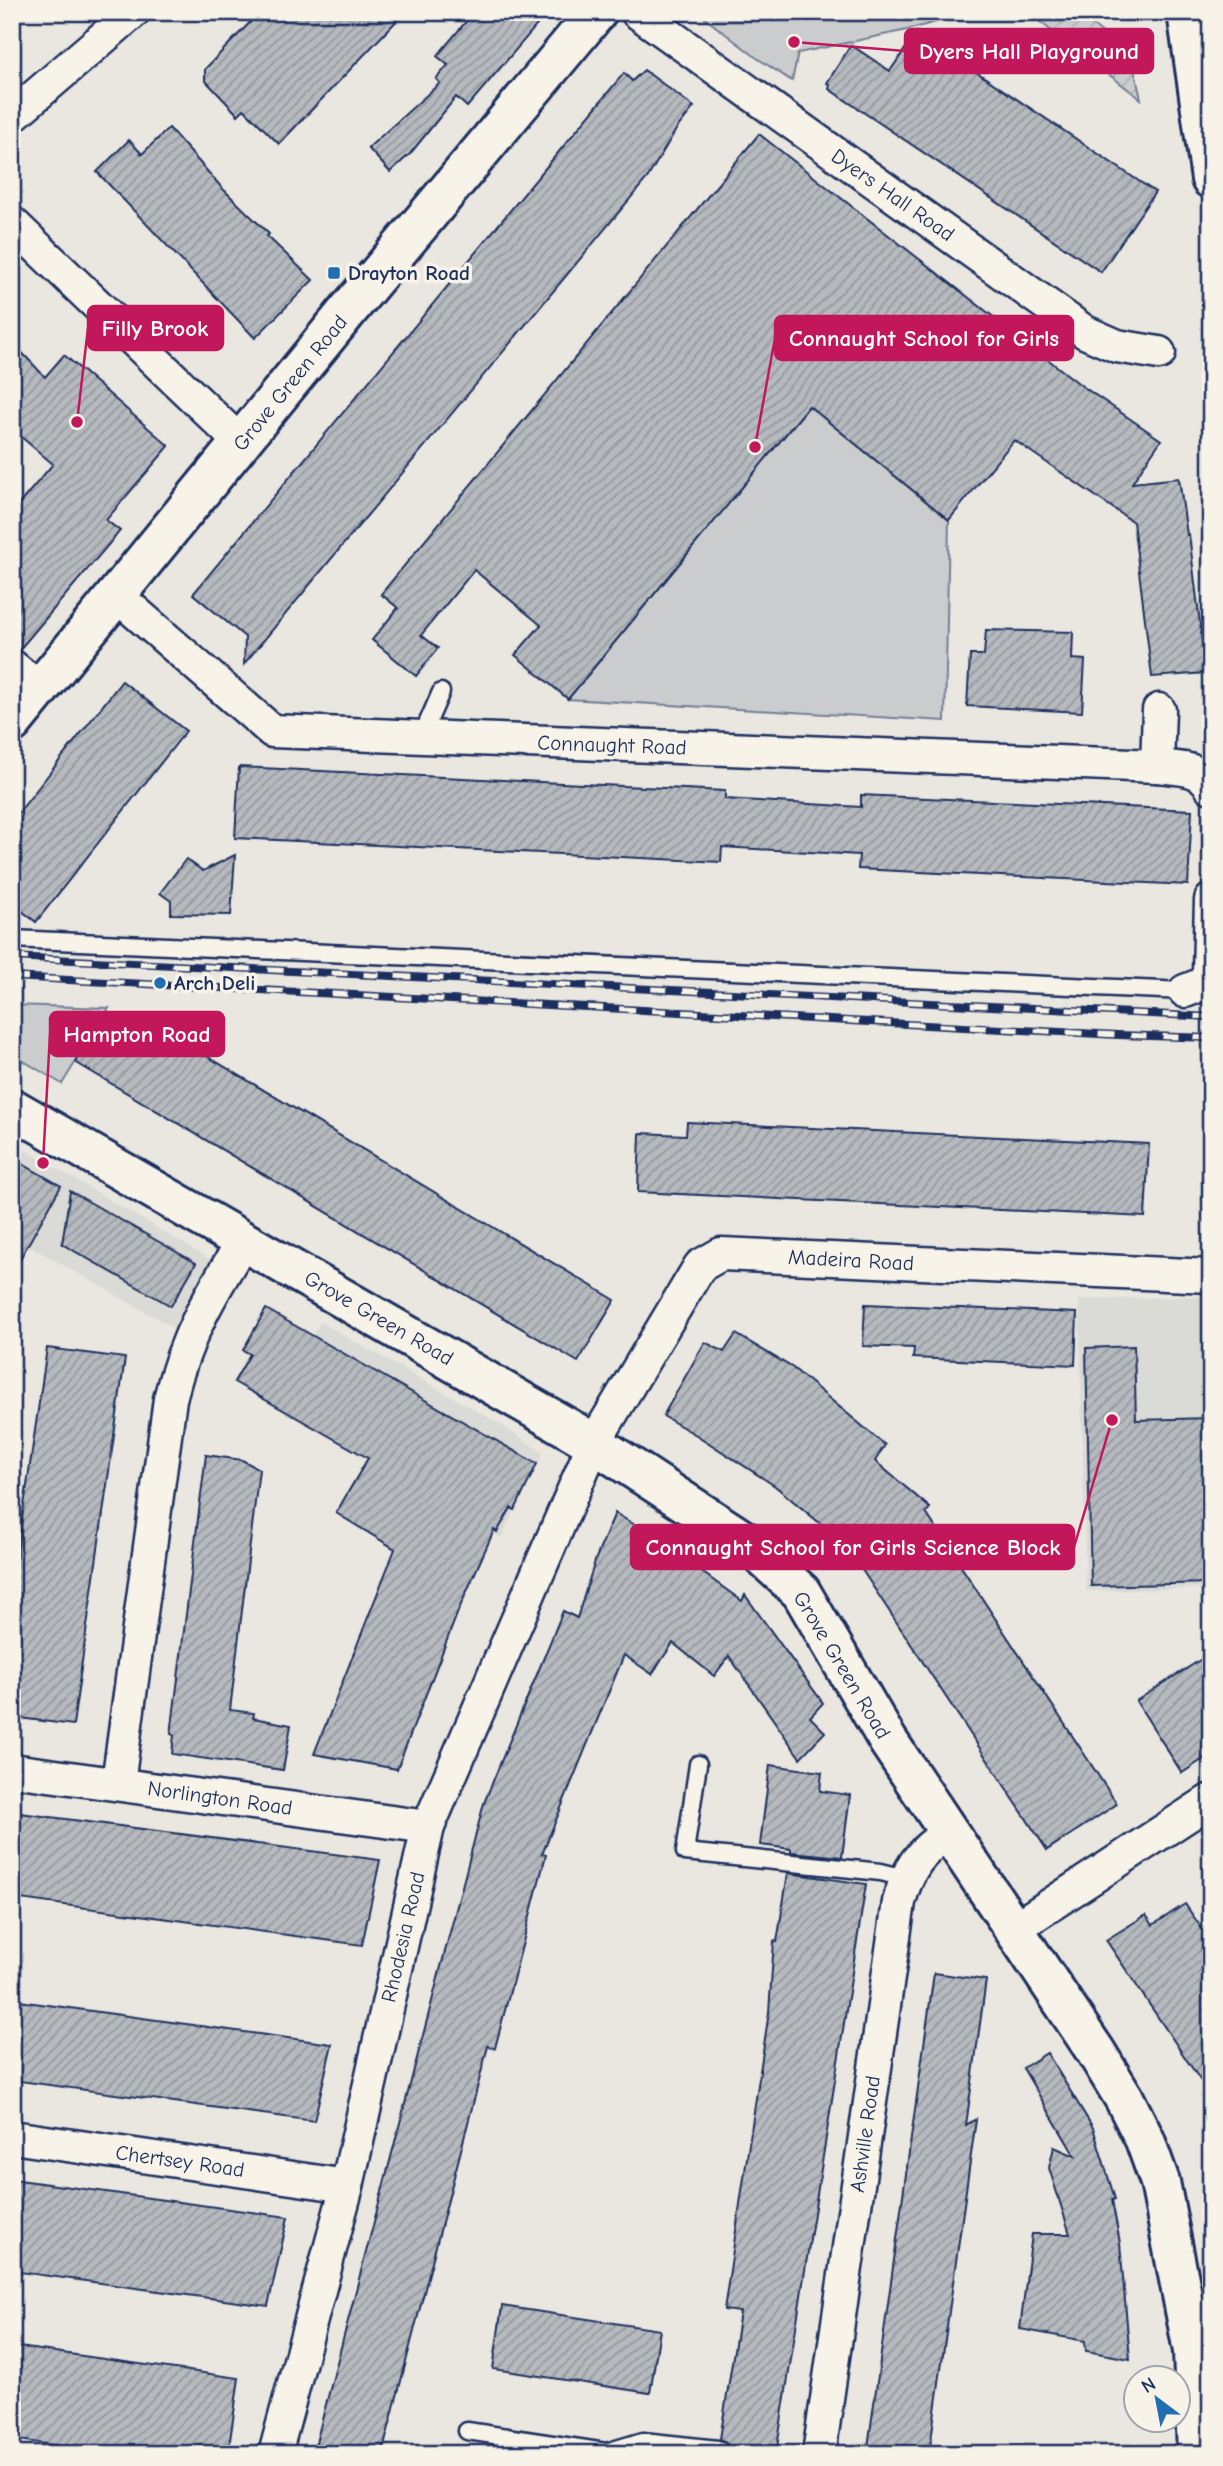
<svg xmlns="http://www.w3.org/2000/svg" width="1223" height="2466" font-family="'Comic Neue',sans-serif">
<style>
.built{fill:#dadad6}
.park{fill:#cbcccd;stroke:#737e96;stroke-width:2}
.garden{fill:url(#garden-furrows);stroke:#737e96;stroke-width:2}
.building{fill:url(#building-hatch);stroke:#1b2f5e;stroke-width:2}
.lines{fill:none;stroke-linecap:round;stroke-linejoin:round}
.lane-casing{stroke:#1b2f5e;stroke-width:21}
.street-casing{stroke:#1b2f5e;stroke-width:37}
.primary-casing{stroke:#1b2f5e;stroke-width:44}
.highway-casing{stroke:#1b2f5e;stroke-width:44}
.lane{stroke:#f7f3e8;stroke-width:16}
.street{stroke:#f7f3e8;stroke-width:32}
.primary{stroke:#f7f3e8;stroke-width:38}
.highway{stroke:#f7f3e8;stroke-width:38}
.rail-casing{stroke:#1b2f5e;stroke-width:8}
.rail{stroke:#f7f3e8;stroke-width:5;stroke-dasharray:16;stroke-linecap:butt}
.poi-dot{fill:#1f6fb2;stroke:#f7f3e8;stroke-width:2.5}
.labels{text-anchor:middle;dominant-baseline:central;stroke-width:7;stroke-linejoin:round;paint-order:stroke}
.street-label{font-size:21px;fill:#1b2f5e;stroke:#f7f3e8}
.poi-label{font-size:21px;font-weight:bold;fill:#1b2f5e;stroke:#f7f3e8;text-anchor:start}
.leader{fill:none;stroke:#c2185b;stroke-width:2.5}
.callout-dot{fill:#c2185b;stroke:#f7f3e8;stroke-width:2.5}
.callout{fill:#c2185b;stroke:#c2185b;stroke-width:2.5}
.callout-label{font-size:23px;text-anchor:middle;font-weight:bold;fill:#fff}
</style>
<defs>
<pattern id="garden-furrows" width="10" height="10" patternUnits="userSpaceOnUse" patternTransform="scale(1.75)"><rect width="10" height="10" fill="#cbcccd"/><path d="M-1 1l2-2M0 10L10 0M9 11l2-2" fill="none" stroke="#aeb0b2"/></pattern>
<pattern id="building-hatch" width="6" height="6" patternUnits="userSpaceOnUse" patternTransform="scale(1.75)"><rect width="6" height="6" fill="#b6babf"/><path d="M-1 1l2-2M0 6l6-6M5 7l2-2" fill="none" stroke="#93989e"/></pattern>
</defs>
<rect width="100%" height="100%" fill="#eae7e0"/>
<filter id="ink" filterUnits="userSpaceOnUse"><feTurbulence type="fractalNoise" baseFrequency=".0143" numOctaves="2"/><feDisplacementMap in="SourceGraphic" scale="14" xChannelSelector="R" yChannelSelector="G"/><feConvolveMatrix kernelMatrix="1 2 1 2 8 2 1 2 1" color-interpolation-filters="sRGB"/></filter>
<g filter="url(#ink)">
<!-- built -->
<g class="built">
<path d="M12,1142L211,1260L174,1328L28,1245L12,1273Z"/>
<path d="M1211,1296V1588L1086,1591L1079,1300Z"/>
<path d="M320,1322L500,1424L543,1453L501,1538L275,1406Z"/>
</g>
<!-- park -->
<g class="park">
<path d="M697,12H972L907,30L798,53L792,81L757,58Z"/>
<path d="M809,406L949,520L945,721L568,699Z"/>
<path d="M12,1005L109,1008L62,1084L12,1054Z"/>
</g>
<!-- garden -->
<path class="garden" d="M1027,12H1076L1131,55L1141,99Z"/>
<!-- building -->
<g class="building">
<path d="M260,12H405L279,144L244,109L238,115L205,80V69Z"/>
<path d="M474,12H548L467,107L456,97L410,154L390,172L368,148L440,83L436,79L448,65L437,56Z"/>
<path d="M917,32L1155,192L1101,272L829,89L830,85L827,83L851,45L890,71Z"/>
<path d="M644,70L694,107L677,128L648,177L244,664L245,637L193,594L624,73L632,81Z"/>
<path d="M169,128L223,189L269,234L267,236L313,280L255,338L97,172L129,140L142,154Z"/>
<path d="M759,134L1082,386L1161,440L1132,483L1179,478L1187,535L1189,534L1206,673L1152,677L1133,522L1014,440L949,520L809,406L568,699L515,655L541,625L474,570L421,635L438,648L416,676L372,640L398,608L381,594Z"/>
<path d="M12,342L45,377L64,355L169,446L106,520L120,531L19,650L12,648V512L53,464L12,429Z"/>
<path d="M986,630L1073,632L1072,659L1085,660L1082,712L967,706L970,655H984Z"/>
<path d="M122,681L186,731L36,922L12,903V821Z"/>
<path d="M239,767L725,791V799L861,807V795L1192,810L1188,885L858,869L859,855L722,847L721,862L235,838Z"/>
<path d="M235,855L231,915L171,914V901L160,893L186,859L203,871Z"/>
<path d="M138,1015L615,1300L578,1362L75,1062L102,1019L127,1034Z"/>
<path d="M687,1122L1149,1144L1145,1217L638,1192L640,1133L686,1135Z"/>
<path d="M12,1158L61,1186L12,1273Z"/>
<path d="M70,1191L196,1263L171,1306L62,1244Z"/>
<path d="M865,1304L1077,1313L1075,1365L913,1358L914,1348L863,1346Z"/>
<path d="M266,1309L537,1464L515,1510L511,1508L497,1532L494,1530L459,1609L397,1769L314,1754L395,1549L336,1513L368,1458L234,1382L250,1354L243,1350Z"/>
<path d="M736,1334L793,1368L885,1445L875,1461L930,1508L926,1513L1117,1804L1047,1850L862,1570L843,1546L822,1525L775,1486L698,1436L663,1416L705,1342L724,1352Z"/>
<path d="M1134,1346L1136,1420L1211,1418V1583L1091,1586L1086,1348Z"/>
<path d="M47,1348L125,1358L73,1725L12,1717V1588Z"/>
<path d="M206,1455L242,1460L259,1469L230,1710L254,1713L253,1718L291,1725L283,1770L172,1754L174,1735L171,1734Z"/>
<path d="M615,1513L645,1531L742,1601L745,1595L823,1703L810,1717L825,1732L800,1758L729,1656L714,1676L673,1643L652,1674L624,1655L542,1854L546,1855L495,2048L488,2046L382,2454H313L484,1803L563,1611L577,1618L596,1558Z"/>
<path d="M1211,1653V1754L1182,1773L1136,1701Z"/>
<path d="M770,1765L822,1772L820,1791L850,1795L842,1857L791,1852V1849L760,1845Z"/>
<path d="M12,1812L380,1860L362,1945L12,1898Z"/>
<path d="M788,1873L866,1884L776,2454H727V2444L720,2439L740,2312L724,2310L769,2012L774,1941L777,1942Z"/>
<path d="M1185,1904L1211,1942V2096L1106,1940L1146,1915L1153,1925Z"/>
<path d="M934,1973L986,1980L966,2125L976,2119L929,2454H867Z"/>
<path d="M12,2000L332,2044L314,2121L12,2080Z"/>
<path d="M1047,2053L1093,2128L1115,2199L1112,2200L1120,2243L1130,2359L1086,2351L1085,2341L1020,2329L1032,2234H1070L1049,2168L1054,2147L1075,2156L1023,2068Z"/>
<path d="M12,2179L288,2217L268,2306L12,2271Z"/>
<path d="M502,2306L660,2330L650,2393L493,2369Z"/>
<path d="M12,2346L239,2378L228,2454H113L12,2439Z"/>
</g>
<g class="lines">
<!-- lane casing -->
<g class="lane-casing">
<g id="lane">
<path d="M421,738L441,692"/>
<path d="M12,939L1185,991"/>
<path d="M698,1764L685,1852L881,1872L905,1878"/>
<path d="M467,2431L606,2452L643,2441L718,2449"/>
</g>
</g>
<!-- street casing -->
<g class="street-casing">
<g id="street">
<path d="M637,12L1085,332L1117,346L1159,353"/>
<path d="M12,116L133,12"/>
<path d="M12,223L242,444"/>
<path d="M117,596L272,731L1157,766C1178,769 1200,766 1211,787"/>
<path d="M12,666L40,689"/>
<path d="M1157,766L1159,710"/>
<path d="M1185,991L1203,984L1209,973L1211,900"/>
<path d="M12,1770L428,1827"/>
<path d="M118,1783L170,1399C185,1337 211,1293 244,1240"/>
<path d="M1015,1928L1211,1800"/>
<path d="M12,2137L347,2186"/>
<path d="M275,2454L347,2186L428,1827L594,1443L700,1266L721,1254L1211,1276"/>
<path d="M819,2454L899,1902C908,1868 919,1852 949,1832"/>
</g>
</g>
<!-- primary casing -->
<g class="primary-casing">
<g id="primary">
<path d="M12,723L350,308L597,12"/>
<path d="M12,1108L594,1443L746,1542L801,1592L888,1741L1096,2052L1124,2098L1145,2140L1160,2182L1193,2351L1197,2454"/>
</g>
</g>
<!-- highway casing -->
<g class="highway-casing">
<path id="highway" d="M1187,12L1211,179"/>
</g>
<!-- lane -->
<use href="#lane" class="lane"/>
<!-- street -->
<use href="#street" class="street"/>
<!-- primary -->
<use href="#primary" class="primary"/>
<!-- highway -->
<use href="#highway" class="highway"/>
<!-- rail casing -->
<g class="rail-casing">
<g id="rail">
<path d="M12,957L1211,1017"/>
<path d="M12,977L1118,1035L1211,1038"/>
</g>
</g>
<!-- rail -->
<use href="#rail" class="rail"/>
</g>
</g>
<!-- markers -->
<g class="poi-dot">
<rect x="327" y="266" width="14" height="14" rx="3.5"/>
<circle cx="160" cy="983" r="7"/>
</g>
<g class="labels">
<!-- street labels -->
<g class="street-label">
<text transform="translate(893 195) rotate(35)">Dyers Hall Road</text>
<text transform="translate(290 383) rotate(-51)">Grove Green Road</text>
<text transform="translate(612 745) rotate(2)">Connaught Road</text>
<text transform="translate(851 1260) rotate(3)">Madeira Road</text>
<text transform="translate(379 1318) rotate(30)">Grove Green Road</text>
<text transform="translate(842 1665) rotate(59)">Grove Green Road</text>
<text transform="translate(220 1798) rotate(8)">Norlington Road</text>
<text transform="translate(403 1937) rotate(-77)">Rhodesia Road</text>
<text transform="translate(865 2134) rotate(-82)">Ashville Road</text>
<text transform="translate(180 2161) rotate(8)">Chertsey Road</text>
</g>
<!-- poi labels -->
<g class="poi-label">
<text x="348" y="273">Drayton Road</text>
<text x="174" y="983">Arch Deli</text>
</g>
</g>
<!-- callouts -->
<path class="leader" d="M794 42L905 51M77 422L88 328M755 447L775 338M43 1163L50 1034M1112 1420L1074 1547"/>
<g class="callout-dot">
<circle cx="794" cy="42" r="7"/>
<circle cx="77" cy="422" r="7"/>
<circle cx="755" cy="447" r="7"/>
<circle cx="43" cy="1163" r="7"/>
<circle cx="1112" cy="1420" r="7"/>
</g>
<g class="callout">
<rect x="905" y="29" width="248" height="44" rx="7"/>
<rect x="88" y="306" width="135" height="44" rx="7"/>
<rect x="775" y="316" width="298" height="44" rx="7"/>
<rect x="50" y="1012" width="174" height="44" rx="7"/>
<rect x="631" y="1525" width="443" height="44" rx="7"/>
</g>
<g class="callout-label">
<text x="1029" y="59">Dyers Hall Playground</text>
<text x="155" y="336">Filly Brook</text>
<text x="924" y="346">Connaught School for Girls</text>
<text x="137" y="1042">Hampton Road</text>
<text x="853" y="1555">Connaught School for Girls Science Block</text>
</g>
<!-- margin -->
<rect width="1223" height="2466" fill="none" stroke="#f7f3e8" stroke-width="42"/>
<rect x="21" y="21" width="1181" height="2424" fill="none" stroke="#1b2f5e" stroke-width="2.5" filter="url(#ink)"/>
<!-- north arrow -->
<g transform="translate(1157 2399) rotate(328)"><circle r="33" fill="#f7f3e8" stroke="#9fa5b1" stroke-width="2"/>
<path d="M0-5L12 26L0 18L-12 26Z" fill="#1f6fb2"/>
<text y="-10" font-size="19" font-weight="bold" text-anchor="middle" fill="#1b2f5e">N</text>
</g>
</svg>
